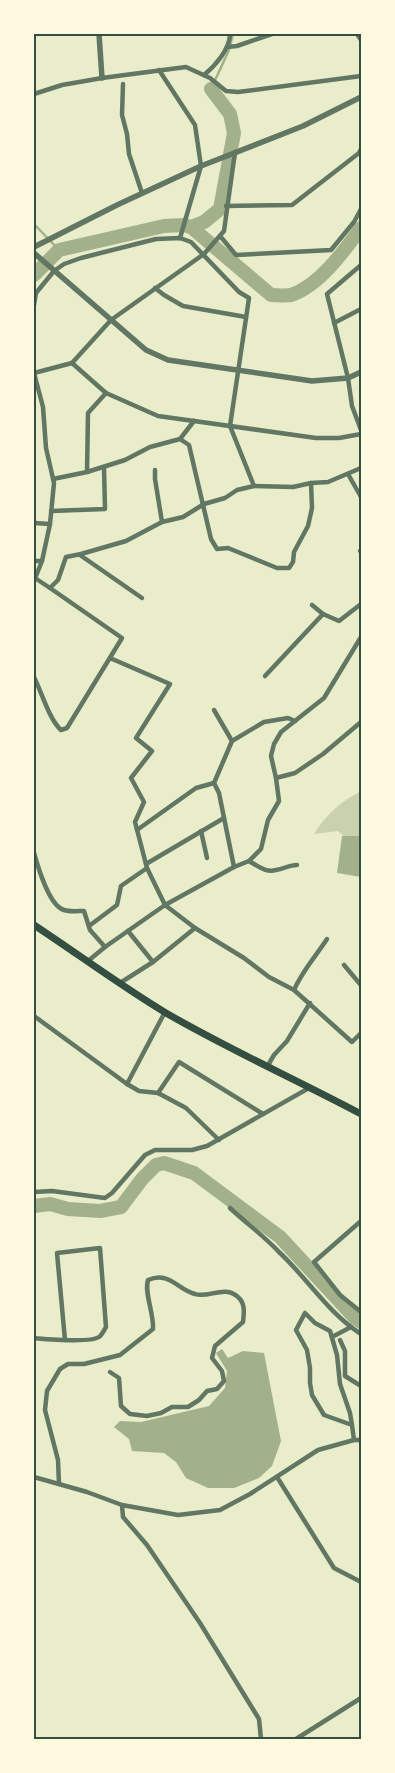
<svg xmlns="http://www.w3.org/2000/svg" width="395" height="1773" font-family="'Nunito Sans',sans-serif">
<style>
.green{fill:#cad2ad}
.water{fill:#a3b18a}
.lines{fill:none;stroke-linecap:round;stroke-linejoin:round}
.stream{stroke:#a3b18a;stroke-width:2.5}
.river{stroke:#a3b18a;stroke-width:14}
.minor{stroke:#617663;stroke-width:4.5}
.tertiary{stroke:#617663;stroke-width:5.5}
.primary{stroke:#344e41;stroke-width:7}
.neatline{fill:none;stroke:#344e41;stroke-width:2}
</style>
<rect width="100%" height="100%" fill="#e9edc9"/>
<!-- green -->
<path class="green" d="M361,791V843L351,842L338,831L314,834C328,813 339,803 361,791Z"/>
<!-- water -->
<g class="water">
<path d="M342,836H361V877L337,873Z"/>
<path d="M222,1349L228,1358L243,1351L264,1353L281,1441L272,1466L259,1478L234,1488H208L186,1478L176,1462L164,1453L132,1451L129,1439L114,1427L120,1421L141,1422L209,1406L225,1388L227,1371L216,1353Z"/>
</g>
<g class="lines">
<!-- stream -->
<g class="stream">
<path d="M211,89L229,50L233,34"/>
<path d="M34,224L59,250"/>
</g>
<!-- river -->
<g class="river">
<path d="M191,227L204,222L220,209L234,133L230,114L211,89"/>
<path d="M34,275L59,250L164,226L184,225L191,227L271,295C277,295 285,296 291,295C319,286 344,251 361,228"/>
<path d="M34,1206L50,1204L68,1209L100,1211L121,1207L142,1179L156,1165L164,1163L194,1173L280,1237L355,1318L361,1322"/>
</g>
<!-- minor -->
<g class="minor">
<path d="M357,34L361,40"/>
<path d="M227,47L237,46L272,34"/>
<path d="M159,70L195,125L201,166L180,238"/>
<path d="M204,75C215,66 230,49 230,34"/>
<path d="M123,84L122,115L127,134L129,154L142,193"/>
<path d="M34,94L62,85L102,78L186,67L210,78L226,91L238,92L361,76"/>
<path d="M226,206L292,205L359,153L361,149"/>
<path d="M220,236L236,255L331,250L354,222L361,209"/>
<path d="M361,265L327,294L348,378L352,406L361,430"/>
<path d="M155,288L164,295L183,306L246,317"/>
<path d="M34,305L36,293L54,271L64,264L81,258L156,239L180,238L191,242L239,292L249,298L230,426L254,486"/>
<path d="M334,323L361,309"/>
<path d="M72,363L106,393L158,416L316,438H339L361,434"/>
<path d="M180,439L189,445L211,539L217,549L228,548L277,568H289L293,562L294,552L308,526L312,508L311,483"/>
<path d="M155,470V479L162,522"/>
<path d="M87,472L88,413L106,393"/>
<path d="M348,474L361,497"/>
<path d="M53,479L87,472L125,460L150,447L180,439L194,421"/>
<path d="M51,511L105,509L104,467"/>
<path d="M34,523L50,524"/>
<path d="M360,551L361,550"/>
<path d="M80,555L142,598"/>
<path d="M34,561H42"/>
<path d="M35,578L50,588L58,580L66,557L81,554L126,541L162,522L183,517L204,504L225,498L237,490L254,486L293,487L311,483L328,482L361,468"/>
<path d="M34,581L42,561L50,524L54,483L46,448L43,407L34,373L72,363L111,320L204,254L224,231L235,152"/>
<path d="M312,605L323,614"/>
<path d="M110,658L170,684L136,738L152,751L131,778L144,802L135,822L147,868L165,905L195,928L244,958L269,977L294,990L352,1042L361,1033"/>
<path d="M265,676L323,614L339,621L361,604"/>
<path d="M34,677C42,693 49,719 61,730L67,728L122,638L50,588"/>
<path d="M214,710L232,741"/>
<path d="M276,778L295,773L323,754L361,722"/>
<path d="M137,830L196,788L214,783"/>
<path d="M201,831L207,858"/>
<path d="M34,853C38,867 49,906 64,910C70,912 78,911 84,911L90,930L105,947L88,961"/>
<path d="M249,861C258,866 266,873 276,870C284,869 289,865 297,865"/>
<path d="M146,864L224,818"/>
<path d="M234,867L219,793L214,783L232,741L264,722L288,718L295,721"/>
<path d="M89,926L117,905L121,886L147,868"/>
<path d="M128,931L153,962"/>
<path d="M105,947L165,905L234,867L249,861L261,849L268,820L279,801L276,778L271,756L274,744L281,732L324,698L361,637"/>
<path d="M344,965L360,984L361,983"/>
<path d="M120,983L153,962L195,928"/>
<path d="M294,990C302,971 316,956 327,939"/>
<path d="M34,1016L127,1084L165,1012"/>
<path d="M267,1067L274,1055L287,1041L310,1003"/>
<path d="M127,1084L139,1091L158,1093L186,1108L219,1140"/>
<path d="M158,1093L179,1062L263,1114"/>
<path d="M34,1192L52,1191L105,1198L112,1193L145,1155L155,1150H192L207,1146L309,1088"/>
<path d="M230,1208C246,1223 264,1236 279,1252C307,1278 328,1313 361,1334"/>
<path d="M361,1221L314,1262L340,1295L361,1312"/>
<path d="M332,1337L351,1327"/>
<path d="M34,1338C46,1339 90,1343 99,1337C102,1335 104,1330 106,1327L100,1248L57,1253L65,1340"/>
<path d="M340,1340L345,1351V1376L361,1386"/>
<path d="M352,1425L350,1413L340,1384L337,1355L330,1331L315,1323L305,1313L296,1330L307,1350L310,1368V1383L312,1395L324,1415L352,1425L354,1440"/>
<path d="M34,1477L87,1492L122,1505L178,1515L220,1510L250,1494L318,1450L354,1440H361"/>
<path d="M277,1477L334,1568L361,1582"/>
<path d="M59,1484L58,1460L45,1410L47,1391L60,1369L68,1364H84L120,1355L153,1329C154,1313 144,1293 148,1280C169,1271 177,1289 195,1294C209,1299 226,1283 240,1299C245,1305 244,1314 243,1322L215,1346L212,1358L222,1371L224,1381L217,1389L207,1391L199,1400L188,1407H172L161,1413L147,1416L130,1414L121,1406L119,1378L110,1372"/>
<path d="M122,1505L123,1517L147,1545L200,1623L259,1719L261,1739"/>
<path d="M296,1739L361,1698"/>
</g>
<!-- tertiary -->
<g class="tertiary">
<path d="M99,34L102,78"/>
<path d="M34,247L117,205L201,166L303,126L361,97"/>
<path d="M34,253L146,350L168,360L312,381L348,378L361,372"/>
</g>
<!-- primary -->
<path class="primary" d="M34,925C78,954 121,986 166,1013C230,1050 297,1080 361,1114"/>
</g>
<!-- border -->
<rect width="395" height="1773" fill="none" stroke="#fefae0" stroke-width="70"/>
<rect x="35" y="35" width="325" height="1703" class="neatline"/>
</svg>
